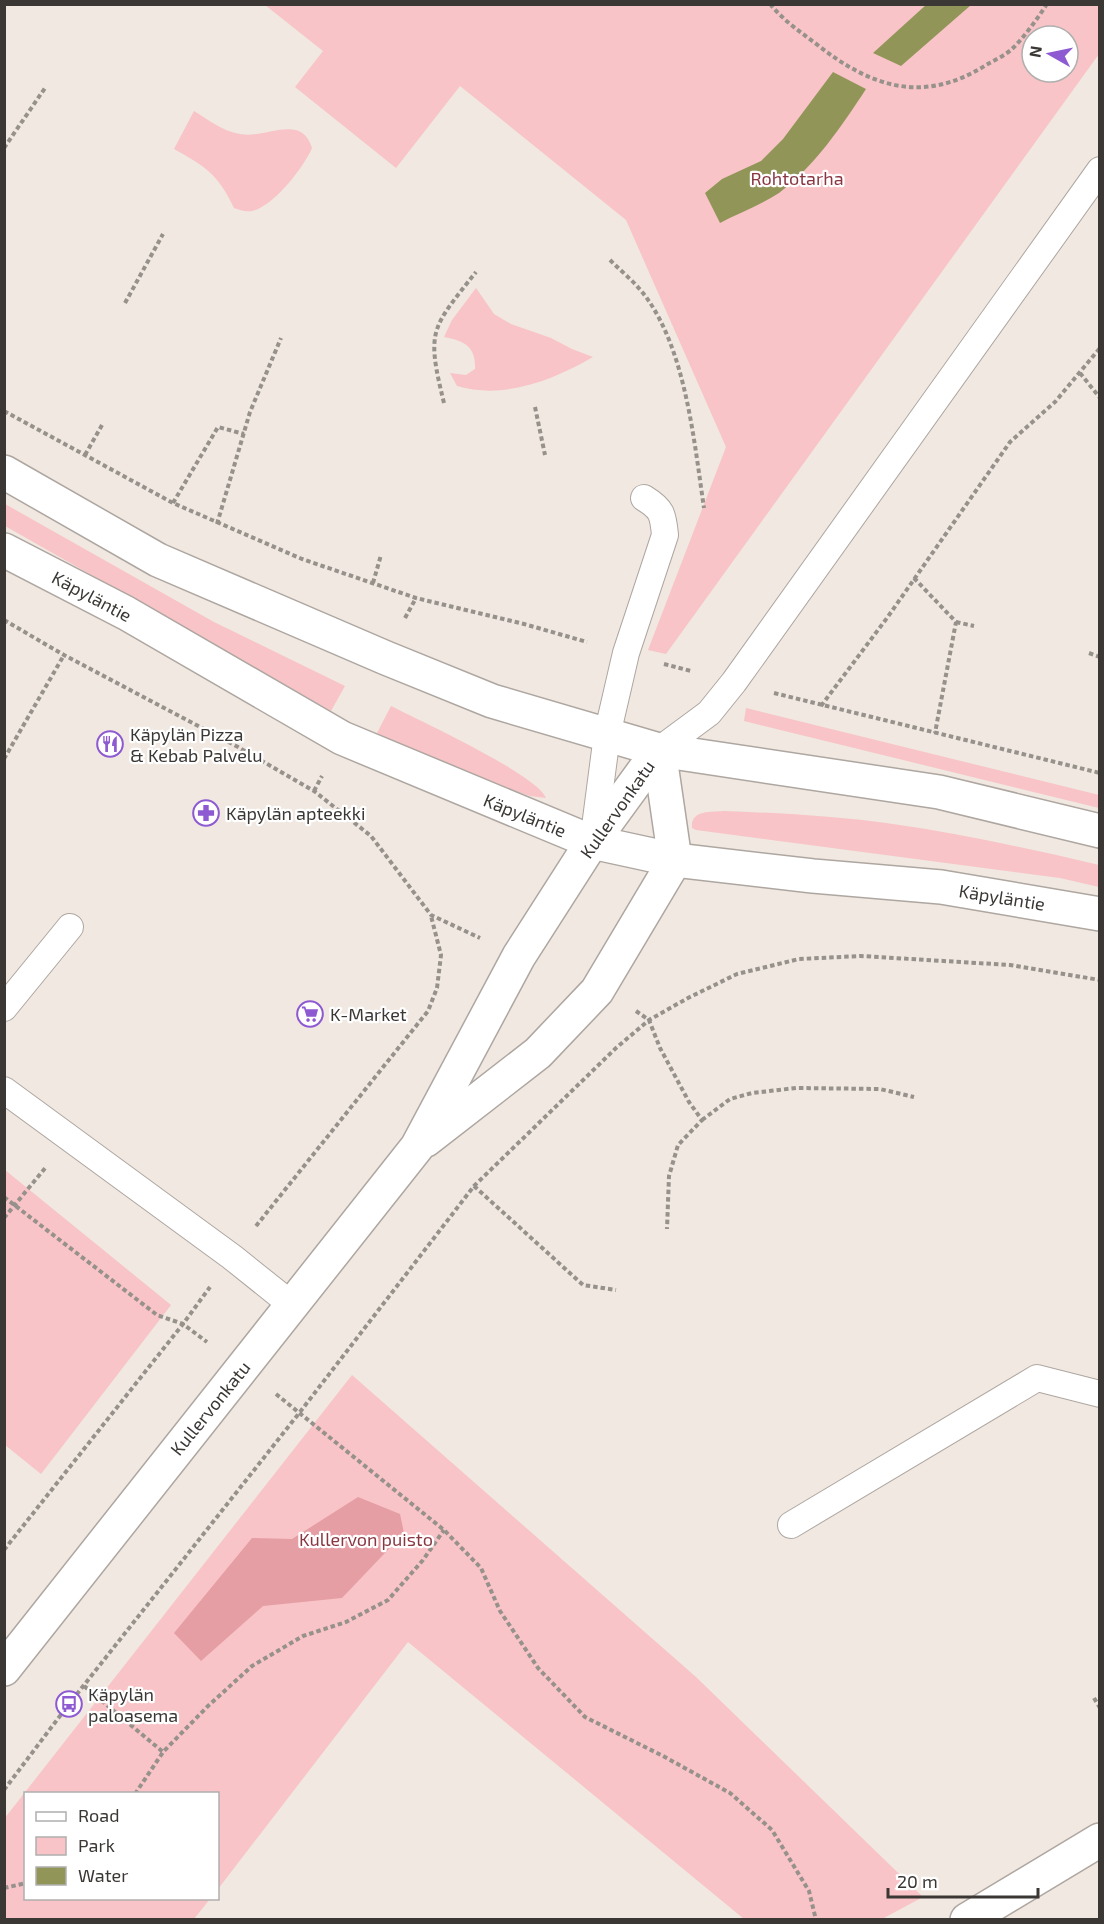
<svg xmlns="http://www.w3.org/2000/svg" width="1104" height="1924" font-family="'Exo 2',sans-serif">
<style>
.green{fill:#f8c4c7;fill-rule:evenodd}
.forest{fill:#e59ea3}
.water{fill:#919658}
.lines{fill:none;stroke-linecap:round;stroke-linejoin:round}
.service-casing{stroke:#aea6a0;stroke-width:28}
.minor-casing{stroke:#aea6a0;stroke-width:36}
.secondary-casing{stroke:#aea6a0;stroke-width:36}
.path{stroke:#97918c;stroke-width:4;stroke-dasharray:4.5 3;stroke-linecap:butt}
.service{stroke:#fff;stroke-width:26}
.minor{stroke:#fff;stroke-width:33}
.secondary{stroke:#fff;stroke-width:33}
.labels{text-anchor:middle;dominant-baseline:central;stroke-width:4.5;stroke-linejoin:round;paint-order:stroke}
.park-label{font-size:18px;fill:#8a3641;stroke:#fff}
.street-label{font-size:18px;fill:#3a3734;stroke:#fff}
.poi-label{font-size:18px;fill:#3a3734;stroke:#fff;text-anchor:start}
</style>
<rect width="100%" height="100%" fill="#f0e8e1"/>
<!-- green -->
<g class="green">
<path d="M265,5H1099V54L666,654L648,650L726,447L626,220L460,86L396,168L295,87L323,51ZM1032,36H1068V72H1032Z"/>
<path d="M194,111C209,120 222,131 240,134C267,139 301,113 312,148C304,167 273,207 252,211C245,212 240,210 234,208C218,174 206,167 174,149Z"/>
<path d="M476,288L494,314L511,324L551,338L572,349L593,357C553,380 504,400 457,386L450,373L466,375L475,369C476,346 464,341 444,337L452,320Z"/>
<path d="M5,504L214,622L345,686L331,711L5,526Z"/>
<path d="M391,706C418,720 538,775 546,798L530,796L466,774L376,735Z"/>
<path d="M746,708L1099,795V808L744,721Z"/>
<path d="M724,811C781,813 837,816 893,824C962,834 1031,849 1099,865V887L1060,878L696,830L692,828C690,810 711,812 724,811Z"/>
<path d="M5,1170L171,1305L41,1474L5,1445Z"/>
<path d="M352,1375L696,1677L923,1897L882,1919H744L408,1642L218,1889V1794H26V1898L210,1899L194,1919H5L4,1819Z"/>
</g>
<!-- forest -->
<path class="forest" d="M358,1497L400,1514L404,1533L342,1598L263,1606L201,1661L174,1633L252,1538L292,1539Z"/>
<!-- water -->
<g class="water">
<path d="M927,4L971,5L901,66L873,53Z"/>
<path d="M833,72L866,89C841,127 815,166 779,193C761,205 739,213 720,223L705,193L722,179L761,161L783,139Z"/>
</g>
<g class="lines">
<!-- service casing -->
<g class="service-casing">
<g id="service">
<path d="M659,750L709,713L734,682L1100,170"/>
<path d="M593,842L607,735L626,653L665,535C663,514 662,509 644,498"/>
<path d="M4,1008L70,927"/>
<path d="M4,1090L232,1257L292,1305"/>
<path d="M791,1525L1037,1378L1100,1394"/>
</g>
</g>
<!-- minor casing -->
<g class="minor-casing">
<path id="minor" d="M967,1920L1100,1840"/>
</g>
<!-- secondary casing -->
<g class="secondary-casing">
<g id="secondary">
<path d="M4,472L158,560L386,658L492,701L659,750L939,792L1100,831"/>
<path d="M4,550L126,613L342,738L592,842L675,860L813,876L941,887L1100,914"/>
<path d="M426,1140L538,1053L597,991L675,860L659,750"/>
<path d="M4,1669L417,1147L519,956L592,842L659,750"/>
</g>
</g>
<!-- path -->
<g class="path">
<path d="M770,4C783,20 799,31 815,43C870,87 923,105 986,65C995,60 1006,55 1013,48C1026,35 1037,19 1047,4"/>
<path d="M4,148L45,88"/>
<path d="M610,260C622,272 636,283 646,297C686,352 694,441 704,508"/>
<path d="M125,303L163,234"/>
<path d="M1080,373L1100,398"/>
<path d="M444,403C426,330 431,329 476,272"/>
<path d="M535,407L545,455"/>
<path d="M4,411L173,503L302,559L416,598L524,624L587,642"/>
<path d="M85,455L102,425"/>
<path d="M173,503L218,427L244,434"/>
<path d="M217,524L250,412L281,338"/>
<path d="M914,578L956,622L935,733"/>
<path d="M373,583L381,555"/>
<path d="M405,618L416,598"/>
<path d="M4,620L64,655L238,747L314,791L371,836L431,915L480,938"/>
<path d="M956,622L974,626"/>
<path d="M1089,653L1100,657"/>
<path d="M664,664L691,671"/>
<path d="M774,693L1100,773"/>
<path d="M821,706L887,618L1010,442L1055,402L1100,348"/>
<path d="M4,759L64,655"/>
<path d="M314,791L322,776"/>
<path d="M636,1011L649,1020L660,1048L689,1102L702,1120L678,1145L669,1176L667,1229"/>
<path d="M702,1120L730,1099L752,1093L796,1088L880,1089L914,1097"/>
<path d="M474,1186L583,1285L616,1290"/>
<path d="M4,1197L157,1315L183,1324L207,1342"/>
<path d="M4,1218L46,1167"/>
<path d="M256,1226L428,1011L437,988L441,955L431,916"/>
<path d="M276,1394L444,1530L481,1568L500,1611L538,1668L585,1717L663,1756L730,1793L772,1830L809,1891L816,1920"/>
<path d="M4,1550L183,1324L210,1287"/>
<path d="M84,1686L163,1752"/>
<path d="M1094,1698L1100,1708"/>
<path d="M4,1790L69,1704L300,1412L474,1186L616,1048L649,1020L688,998L737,974L799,959L861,956L1010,965L1100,980"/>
<path d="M135,1794L163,1752L208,1706L252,1666L303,1636L346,1622L388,1600L423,1560L444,1530"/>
<path d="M4,1888L26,1883"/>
</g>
<!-- service -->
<use href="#service" class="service"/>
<!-- minor -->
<use href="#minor" class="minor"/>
<!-- secondary -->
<use href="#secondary" class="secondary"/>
</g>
<!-- icons -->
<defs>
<g id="restaurant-ring" transform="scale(1.35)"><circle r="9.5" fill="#fff" stroke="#8e5ad2" stroke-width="1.5"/><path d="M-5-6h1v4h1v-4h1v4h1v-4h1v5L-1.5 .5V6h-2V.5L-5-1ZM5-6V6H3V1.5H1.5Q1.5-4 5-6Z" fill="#8e5ad2"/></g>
<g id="pharmacy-ring" transform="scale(1.35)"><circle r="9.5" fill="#fff" stroke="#8e5ad2" stroke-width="1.5"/><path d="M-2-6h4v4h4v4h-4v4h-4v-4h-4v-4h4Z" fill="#8e5ad2"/></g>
<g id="supermarket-ring" transform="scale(1.35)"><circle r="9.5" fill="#fff" stroke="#8e5ad2" stroke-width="1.5"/><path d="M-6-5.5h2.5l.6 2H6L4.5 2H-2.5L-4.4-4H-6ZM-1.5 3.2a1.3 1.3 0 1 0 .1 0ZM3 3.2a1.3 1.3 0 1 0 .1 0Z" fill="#8e5ad2"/></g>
<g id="bus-ring" transform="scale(1.35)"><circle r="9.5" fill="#fff" stroke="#8e5ad2" stroke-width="1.5"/><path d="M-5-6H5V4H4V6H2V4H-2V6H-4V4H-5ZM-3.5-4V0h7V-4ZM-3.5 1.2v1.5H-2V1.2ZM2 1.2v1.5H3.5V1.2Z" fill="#8e5ad2"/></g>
</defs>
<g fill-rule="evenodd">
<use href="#restaurant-ring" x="110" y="744"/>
<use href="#pharmacy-ring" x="206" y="813"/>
<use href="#supermarket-ring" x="310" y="1014"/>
<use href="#bus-ring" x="69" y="1704"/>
</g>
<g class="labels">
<!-- park labels -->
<g class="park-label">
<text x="797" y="178">Rohtotarha</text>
<text x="366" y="1539">Kullervon puisto</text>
</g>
<!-- street labels -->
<g class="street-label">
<text transform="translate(92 596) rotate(28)">Käpyläntie</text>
<text transform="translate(617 809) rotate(-55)">Kullervonkatu</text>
<text transform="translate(525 815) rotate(22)">Käpyläntie</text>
<text transform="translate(1002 897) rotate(9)">Käpyläntie</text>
<text transform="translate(210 1408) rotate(-51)">Kullervonkatu</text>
</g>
<!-- poi labels -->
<g class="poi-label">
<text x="130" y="734">Käpylän Pizza<tspan x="130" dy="21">&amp; Kebab Palvelu</tspan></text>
<text x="226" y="813">Käpylän apteekki</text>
<text x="330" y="1014">K-Market</text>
<text x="88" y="1694">Käpylän<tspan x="88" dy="21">paloasema</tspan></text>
</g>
</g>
<!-- border -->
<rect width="1104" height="1924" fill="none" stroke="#3a3734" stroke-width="12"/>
<!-- legend -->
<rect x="24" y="1792" width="195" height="108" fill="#ffffff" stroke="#b0afae" stroke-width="1.5"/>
<rect x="36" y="1812" width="30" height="9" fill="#ffffff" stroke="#b0afae" stroke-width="1.5"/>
<text x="78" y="1822" font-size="18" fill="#3a3734">Road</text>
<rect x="36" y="1837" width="30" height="18" fill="#f8c4c7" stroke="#b0afae" stroke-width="1.5"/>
<text x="78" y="1852" font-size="18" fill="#3a3734">Park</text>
<rect x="36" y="1867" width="30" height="18" fill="#919658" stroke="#b0afae" stroke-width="1.5"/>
<text x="78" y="1882" font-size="18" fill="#3a3734">Water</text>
<!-- north arrow -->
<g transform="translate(1050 54) rotate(279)"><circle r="28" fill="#ffffff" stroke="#b0afae" stroke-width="1.5"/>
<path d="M0-4.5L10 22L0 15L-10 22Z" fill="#8e5ad2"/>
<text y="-9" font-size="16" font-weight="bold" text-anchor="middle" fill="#3a3734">N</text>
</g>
<!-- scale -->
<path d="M888 1888v9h150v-9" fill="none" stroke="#3a3734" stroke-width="3"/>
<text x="897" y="1888" font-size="18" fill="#3a3734" stroke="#ffffff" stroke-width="4.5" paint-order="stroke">20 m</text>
</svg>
